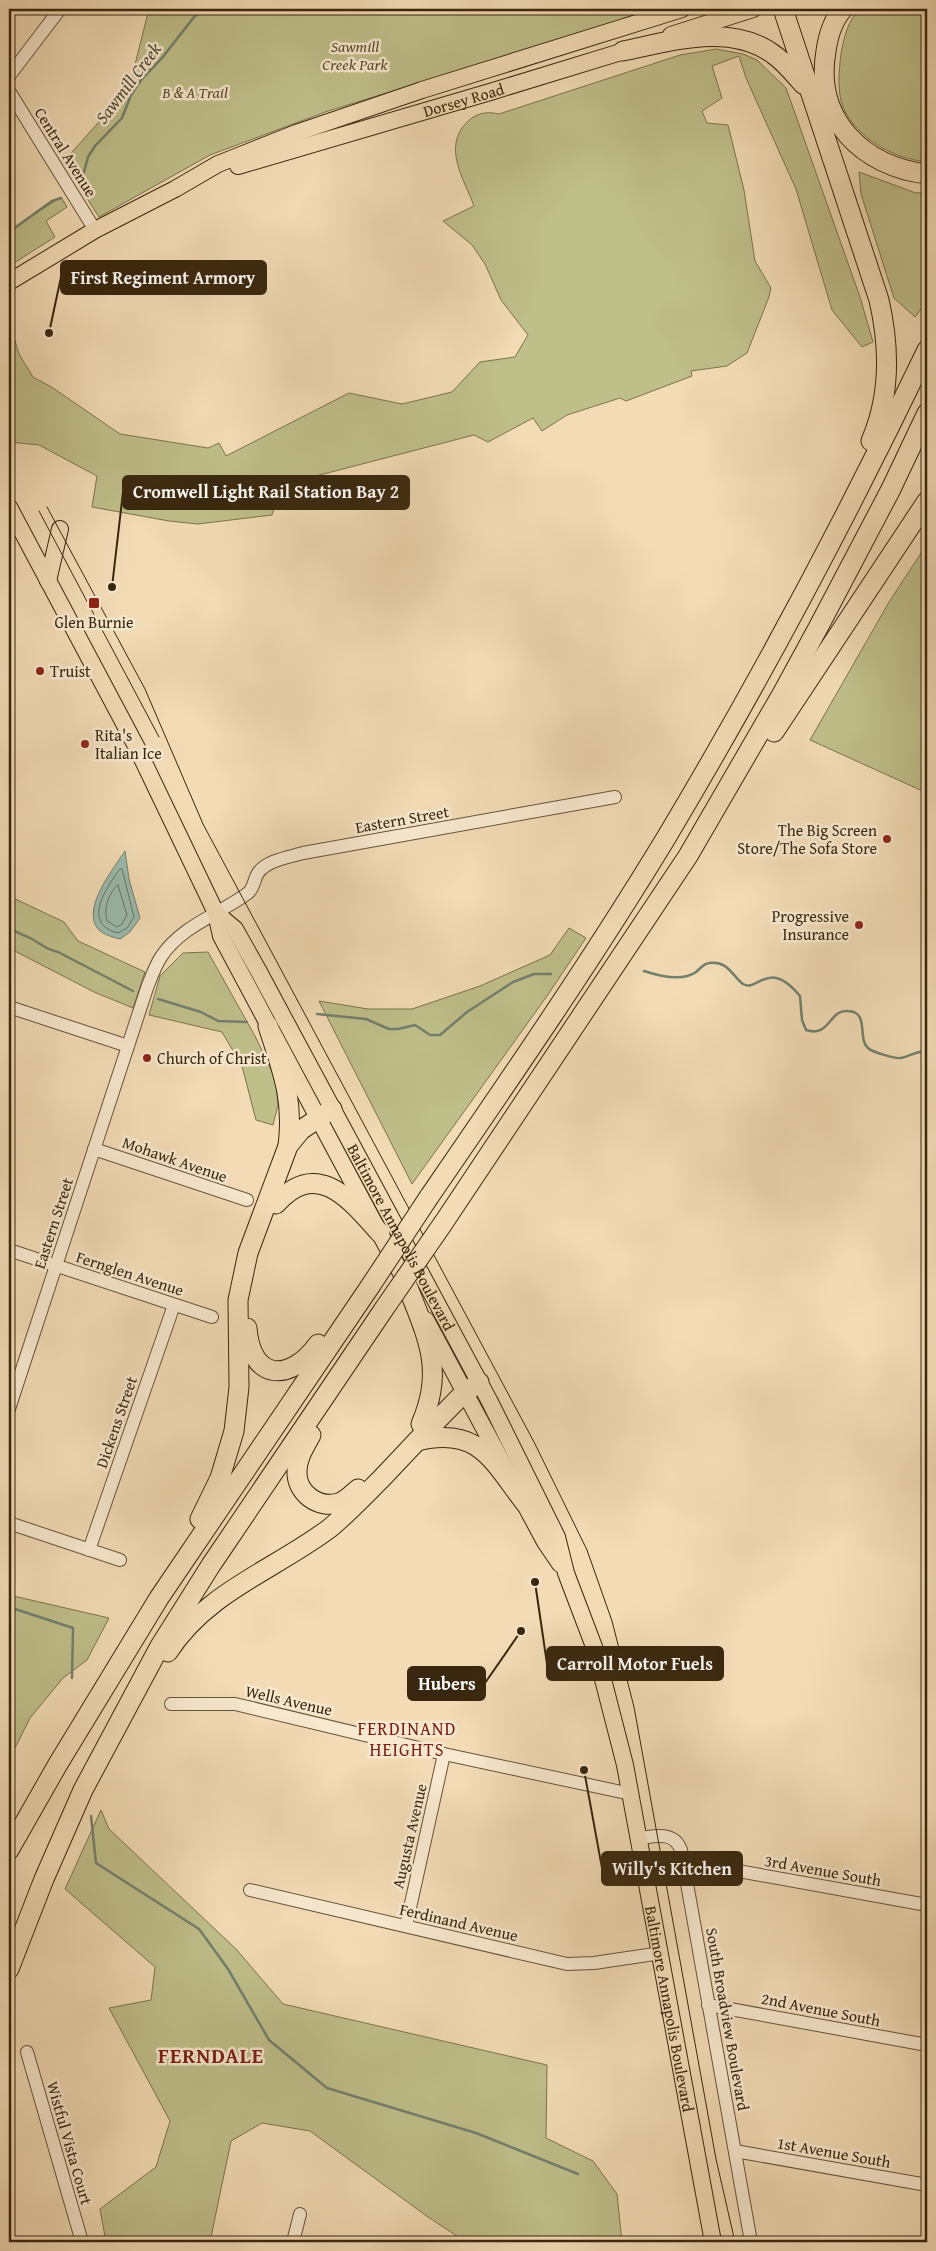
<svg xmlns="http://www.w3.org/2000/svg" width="936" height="2251" font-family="'Gentium Book Plus',serif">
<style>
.green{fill:#bfbf8a;stroke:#7c734c}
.water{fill:#9bbbae;stroke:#73806e}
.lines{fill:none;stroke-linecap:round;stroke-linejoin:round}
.shore{stroke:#6a715e;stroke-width:1}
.stream{stroke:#73806e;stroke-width:2.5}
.minor-casing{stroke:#665438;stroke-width:14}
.major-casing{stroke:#38270e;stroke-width:18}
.highway-casing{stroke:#38270e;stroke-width:21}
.minor{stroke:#f7e8cf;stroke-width:12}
.major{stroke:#f2dbb5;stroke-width:16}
.highway{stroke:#f2dbb5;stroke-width:19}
.tram{stroke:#38270e;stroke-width:1}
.highway-bridge-casing{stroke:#38270e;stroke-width:21;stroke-linecap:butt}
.highway-bridge{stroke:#f2dbb5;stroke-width:19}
.poi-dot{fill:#8f2418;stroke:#f7e8cf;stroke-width:2}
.labels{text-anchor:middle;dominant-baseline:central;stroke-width:5;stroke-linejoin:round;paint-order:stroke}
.park-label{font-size:16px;font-style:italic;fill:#5a4d2d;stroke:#f7e8cf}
.street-label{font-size:16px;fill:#38270e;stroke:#f7e8cf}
.poi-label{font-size:16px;fill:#38270e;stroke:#f7e8cf;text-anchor:start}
.water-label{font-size:18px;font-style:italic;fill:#514c36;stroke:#f7e8cf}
.neighbourhood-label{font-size:18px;letter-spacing:1px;fill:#7a1f14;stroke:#f7e8cf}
.district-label{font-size:21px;font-weight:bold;letter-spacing:1px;fill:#7a1f14;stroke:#f7e8cf}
.leader{fill:none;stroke:#38270e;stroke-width:2}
.callout-dot{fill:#38270e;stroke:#f7e8cf;stroke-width:2}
.callout{fill:#38270e;stroke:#38270e;stroke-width:2}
.callout-label{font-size:18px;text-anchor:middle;font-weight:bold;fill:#fff}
</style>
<rect width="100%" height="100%" fill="#f2dbb5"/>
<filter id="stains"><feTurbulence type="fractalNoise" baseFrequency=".004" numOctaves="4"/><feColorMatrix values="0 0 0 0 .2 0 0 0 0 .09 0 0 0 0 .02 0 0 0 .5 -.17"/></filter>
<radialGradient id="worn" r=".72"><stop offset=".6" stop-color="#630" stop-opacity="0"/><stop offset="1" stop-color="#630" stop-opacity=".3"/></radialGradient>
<!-- green -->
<g class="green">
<path d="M149,9H650L579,34L328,111L210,155L99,217L74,178L80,169L66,159L129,88Z"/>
<path d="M860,9H927V162C895,159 857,139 843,107C837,92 839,70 841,54C844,37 848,20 860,9Z"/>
<path d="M716,49L743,54L757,60L786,88L860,297L873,342L862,347L832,310L796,189L746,78L739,56L712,66L722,98L702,111L707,123L728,125L744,190L755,261L771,288L769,297L747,353L727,366L691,371L692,376L626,401L620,398L567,415L542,431L533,418L488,442L474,435L308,478L277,499L272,515L198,524L169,521L92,507L97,476L39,445L9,442V321L19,354L33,377L53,388L120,434L208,448L219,443L226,456L349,393L402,404L452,392L480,362L515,357L528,335L501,300L485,264L472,245L443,221L474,206C464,179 442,147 467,122C476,113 487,111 499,114L680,55Z"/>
<path d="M859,172L916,193L927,192V301L915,317L894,298L861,194Z"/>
<path d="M61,197L67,207L46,221L55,237L9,266V231Z"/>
<path d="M927,544V793L810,740L889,602Z"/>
<path d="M9,896L64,922L78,941L145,972L133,1008L94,992L9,948Z"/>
<path d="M569,928L586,938L547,996L412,1184L319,1001L368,1009H412L480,986L550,955Z"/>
<path d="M208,952L255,1036L276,1080L278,1105L273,1125L256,1120L242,1066L222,1032L149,1015L160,976L183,953Z"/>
<path d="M9,1595L109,1618L87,1660L63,1678L30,1718L9,1760Z"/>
<path d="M101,1810L109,1829L236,1949L283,2004L547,2065L546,2138L593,2161L617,2194L622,2242H466L428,2217L310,2131L262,2123L231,2141L210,2242H106L100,2209L156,2167L170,2121L109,2008L151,2000L155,1967L65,1889Z"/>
</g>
<!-- water -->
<path class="water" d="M125,851L129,879L140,918L130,932L120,939C112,937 100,934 96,926C84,905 114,868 125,851Z"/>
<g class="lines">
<!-- shore -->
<g class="shore">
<path d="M122,869L134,917L127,928L118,933C82,924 105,890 119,870Z"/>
<path d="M118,885L127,915L122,924L117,927L107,921C103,910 109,891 118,885Z"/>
</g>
<!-- stream -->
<g class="stream">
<path d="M82,179L88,157L95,146L122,118L131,95L141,80L162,58L194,17L204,9"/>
<path d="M9,232L52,201L61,198"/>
<path d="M9,927C16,933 22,934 30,938C40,943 46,950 58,952L133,991"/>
<path d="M644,971C659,976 682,982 696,972C701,968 703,964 709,963C728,960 732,976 743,984C758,993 768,957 800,996L802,1020L806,1030C830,1038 829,1009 848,1011C870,1012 857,1039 868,1048C872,1052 896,1059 901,1058C911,1056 916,1051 927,1051"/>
<path d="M158,999L201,1012L218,1021L247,1022"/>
<path d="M317,1014L366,1019L389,1029H398L415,1025L430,1035H440L467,1012L513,982L534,974H551"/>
<path d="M9,1607L73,1628L72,1678"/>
<path d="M91,1816L96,1863L199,1929L228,1969L269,2040L327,2088L476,2133L578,2174"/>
</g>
<!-- minor casing -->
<g class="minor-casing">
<g id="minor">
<path d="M9,76L60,9"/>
<path d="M9,91L95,230"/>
<path d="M9,1007L128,1046"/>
<path d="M94,1149L247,1200"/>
<path d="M9,1250L212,1317"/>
<path d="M9,1409L147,988C151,978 155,966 161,957C181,926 220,914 248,893C254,888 254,879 258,873C267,860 290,857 303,853L615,797"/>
<path d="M9,1523L120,1560"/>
<path d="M89,1550L174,1305"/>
<path d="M171,1704H235L444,1754L631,1794"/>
<path d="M640,1838C656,1836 674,1831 681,1850L751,2242"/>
<path d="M683,1861L927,1905"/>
<path d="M250,1890L567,1964L594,1963L661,1953"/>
<path d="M406,1926L444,1754"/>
<path d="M708,2005L927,2045"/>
<path d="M27,2052L82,2242"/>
<path d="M735,2151L927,2185"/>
<path d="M293,2242L300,2214"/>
</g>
</g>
<!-- major casing -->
<g class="major-casing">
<g id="major">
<path d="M671,35L753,9"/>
<path id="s1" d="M238,166L490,92L634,48"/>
<path d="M9,282L95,230L175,189L218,164L296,133L422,90L682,9"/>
<path d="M9,507L136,746L216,913L221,936L410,1290"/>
<path d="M48,581L60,529"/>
<path id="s2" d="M216,913L235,929L258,970L490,1402L557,1537L566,1573L596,1652L625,1765L713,2242"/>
<path d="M426,1320L545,1542L560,1564"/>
</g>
</g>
<!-- highway casing -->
<g class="highway-casing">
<g id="highway">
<path d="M783,9L879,300C890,348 891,395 871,441"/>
<path d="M843,9C833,20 828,37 826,51C814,119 863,167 927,174"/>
<path d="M623,51C672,41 733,21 777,57C787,65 795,75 804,85"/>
<path d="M774,732L927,501"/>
<path d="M268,1026C282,1070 294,1099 288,1146"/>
<path d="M429,1197C510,1079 592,960 666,838C761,679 847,517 927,350"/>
<path d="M276,1204C318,1157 351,1201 380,1233"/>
<path d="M444,1222L688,856L782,694L819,626L891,489L927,413"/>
<path d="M407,1285C427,1337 445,1369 421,1424"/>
<path d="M247,1328C251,1381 290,1383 318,1344"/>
<path d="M311,1435C305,1446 297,1458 297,1471C296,1493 318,1509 339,1503C347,1500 352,1494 358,1489"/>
<path d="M417,1441C479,1426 492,1460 525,1503"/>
<path d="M200,1519L220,1478L234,1431L239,1387L238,1300L248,1253L288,1146L301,1130L332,1109"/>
<path d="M168,1652C206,1592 276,1569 330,1528C348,1513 365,1495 382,1478C408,1450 434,1423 461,1396L479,1382"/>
<path d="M9,1850L58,1764L159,1598L371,1285"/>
<path d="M9,1969L44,1879L83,1790L160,1646L211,1565L384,1309"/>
</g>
</g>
<!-- minor -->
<use href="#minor" class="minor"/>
<!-- major -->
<use href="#major" class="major"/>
<!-- highway -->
<use href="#highway" class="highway"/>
<!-- tram -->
<g class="tram">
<path d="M47,507L145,689L203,824L534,1442L587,1550L612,1621L634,1707L716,2159L735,2242"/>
<path d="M39,511L159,737"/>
</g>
<!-- highway-bridge casing -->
<g class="highway-bridge-casing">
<g id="highway-bridge">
<path d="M371,1285L429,1197"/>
<path d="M384,1309L444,1222"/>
</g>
</g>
<!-- highway-bridge -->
<use href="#highway-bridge" class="highway-bridge"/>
</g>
<!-- markers -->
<g class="poi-dot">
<rect x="88" y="597" width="12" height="12" rx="2.5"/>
<circle cx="40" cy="671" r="5"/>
<circle cx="85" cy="744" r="5"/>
<circle cx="887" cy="839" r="5"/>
<circle cx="859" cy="925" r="5"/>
<circle cx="147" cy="1058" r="5"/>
</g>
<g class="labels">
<!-- park labels -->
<g class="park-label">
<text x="355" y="46">Sawmill<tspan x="355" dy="18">Creek Park</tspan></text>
<text x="195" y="92">B &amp; A Trail</text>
</g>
<!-- street labels -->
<g class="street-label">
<text stroke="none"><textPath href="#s1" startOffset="235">Dorsey Road</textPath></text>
<text transform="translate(66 152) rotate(58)">Central Avenue</text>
<text transform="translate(402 819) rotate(-10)">Eastern Street</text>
<text transform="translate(175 1159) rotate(19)">Mohawk Avenue</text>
<text transform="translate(53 1223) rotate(-72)">Eastern Street</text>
<text stroke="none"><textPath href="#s2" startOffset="375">Baltimore Annapolis Boulevard</textPath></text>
<text transform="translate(130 1273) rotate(18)">Fernglen Avenue</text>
<text transform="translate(116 1422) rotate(-71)">Dickens Street</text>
<text transform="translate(289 1700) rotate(13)">Wells Avenue</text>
<text transform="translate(409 1836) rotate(-77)">Augusta Avenue</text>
<text transform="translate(823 1870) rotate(10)">3rd Avenue South</text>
<text transform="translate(459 1922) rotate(13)">Ferdinand Avenue</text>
<text stroke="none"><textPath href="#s2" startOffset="1199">Baltimore Annapolis Boulevard</textPath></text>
<text transform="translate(821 2009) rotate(11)">2nd Avenue South</text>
<text transform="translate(728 2019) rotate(80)">South Broadview Boulevard</text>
<text transform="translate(70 2143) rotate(74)">Wistful Vista Court</text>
<text transform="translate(834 2152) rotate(10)">1st Avenue South</text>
</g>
<!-- poi labels -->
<g class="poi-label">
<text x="94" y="622" text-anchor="middle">Glen Burnie</text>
<text x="50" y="671">Truist</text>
<text x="95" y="735">Rita's<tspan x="95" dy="18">Italian Ice</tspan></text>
<text x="877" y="830" text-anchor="end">The Big Screen<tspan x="877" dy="18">Store/The Sofa Store</tspan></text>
<text x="849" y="916" text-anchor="end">Progressive<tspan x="849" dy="18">Insurance</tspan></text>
<text x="157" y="1058">Church of Christ</text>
</g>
<!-- water labels -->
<g class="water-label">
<text transform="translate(128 83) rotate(-53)">Sawmill Creek</text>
</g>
<!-- neighbourhood labels -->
<g class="neighbourhood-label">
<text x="407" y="1728">FERDINAND<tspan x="407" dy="21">HEIGHTS</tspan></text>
</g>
<!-- district labels -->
<g class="district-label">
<text x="211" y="2055">FERNDALE</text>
</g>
</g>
<!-- callouts -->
<path class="leader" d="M49 333L61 277M112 587L123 492M535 1582L547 1664M521 1631L485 1683M584 1770L602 1868"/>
<g class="callout-dot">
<circle cx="49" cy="333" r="5"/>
<circle cx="112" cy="587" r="5"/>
<circle cx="535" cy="1582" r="5"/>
<circle cx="521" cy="1631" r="5"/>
<circle cx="584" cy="1770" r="5"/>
</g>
<g class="callout">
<rect x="61" y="261" width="205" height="33" rx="5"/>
<rect x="123" y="476" width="286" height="33" rx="5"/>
<rect x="547" y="1647" width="176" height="33" rx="5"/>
<rect x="408" y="1667" width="77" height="33" rx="5"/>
<rect x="602" y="1852" width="140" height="33" rx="5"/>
</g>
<g class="callout-label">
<text x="163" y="284">First Regiment Armory</text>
<text x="266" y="498">Cromwell Light Rail Station Bay 2</text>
<text x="635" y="1670">Carroll Motor Fuels</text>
<text x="447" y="1690">Hubers</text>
<text x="672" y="1875">Willy's Kitchen</text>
</g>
<!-- margin -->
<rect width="936" height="2251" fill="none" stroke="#f2dbb5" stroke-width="30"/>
<rect x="10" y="10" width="916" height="2231" fill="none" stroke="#38270e" stroke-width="2.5"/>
<rect x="15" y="15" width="906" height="2221" fill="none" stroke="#38270e"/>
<rect width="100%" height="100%" filter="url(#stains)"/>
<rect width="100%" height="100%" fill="url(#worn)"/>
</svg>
